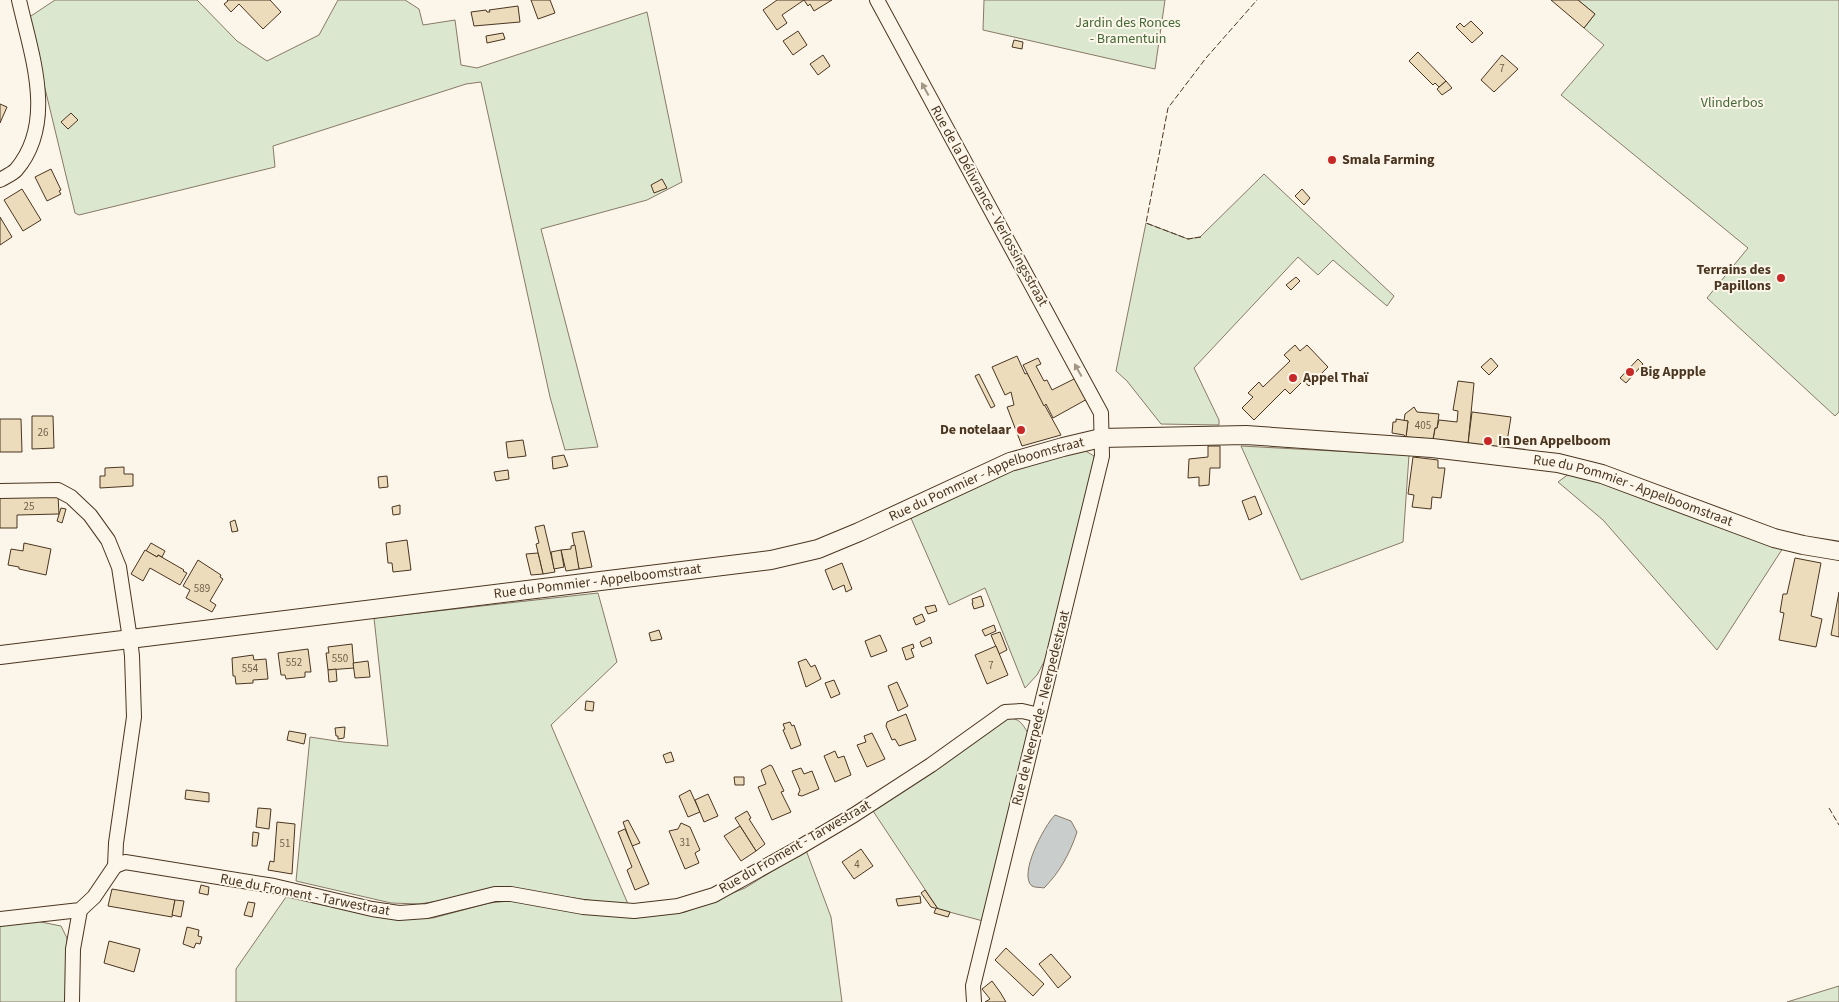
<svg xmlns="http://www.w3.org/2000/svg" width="1839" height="1002" font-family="'Source Sans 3',sans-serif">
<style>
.green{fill:#dce7d0;stroke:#887966}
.water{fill:#c9cecd;stroke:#887966}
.building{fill:#ecdcbc;stroke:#4a3520}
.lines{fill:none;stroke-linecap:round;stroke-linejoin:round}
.minor-casing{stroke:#4a3520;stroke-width:16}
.tertiary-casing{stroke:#4a3520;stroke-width:20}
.minor{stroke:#fbf6e9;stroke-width:14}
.tertiary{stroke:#fbf6e9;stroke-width:18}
.fence{stroke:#4a3520;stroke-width:1;stroke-dasharray:6 2.5;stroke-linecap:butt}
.oneway{fill:#a29684}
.poi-dot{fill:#c62828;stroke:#fbf6e9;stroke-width:2}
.labels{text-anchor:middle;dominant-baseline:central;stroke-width:4;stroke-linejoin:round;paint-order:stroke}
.number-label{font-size:11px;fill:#725f47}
.park-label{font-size:14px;fill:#436837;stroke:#fbf6e9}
.poi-label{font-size:14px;font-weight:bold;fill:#4a3520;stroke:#fbf6e9;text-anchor:start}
.street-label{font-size:14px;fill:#4a3520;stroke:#fbf6e9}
</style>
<rect width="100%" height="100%" fill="#fbf6e9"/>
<!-- green -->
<g class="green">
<path d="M55,0H197L237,41L267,61L319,35L338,0H405L419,9L423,25L455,20L461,65L477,68L647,12L682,182L647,200L541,229L598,447L565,450L550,397L481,82L466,84L273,146L275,167L79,215L75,213L28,18Z"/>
<path d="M984,0H1165L1155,69L983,30Z"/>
<path d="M1578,0H1839V412L1835,416L1707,298L1748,248L1561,95L1604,45L1584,28L1595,14Z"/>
<path d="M1264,174L1394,296L1387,306L1333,260L1318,275L1298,257L1194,368L1219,420V425L1161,424L1127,381L1116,371L1146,223L1188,239L1200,237Z"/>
<path d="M1241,446L1409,455L1403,542L1301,580Z"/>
<path d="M1084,450L1094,456V465L1051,649L1037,675L1025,688L985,588L949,605L910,516L1008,472Z"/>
<path d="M1574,470L1783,548L1717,650L1603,520L1558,482Z"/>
<path d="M598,593L617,662L551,725L628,904L595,901L546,894L451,899L419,904L391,903L296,881L310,737L343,742L388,746L374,618Z"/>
<path d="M1007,718C1019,718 1022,723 1028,733L983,921L938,909L873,811Z"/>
<path d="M806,850L831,917L842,1002H236V969L286,897L378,917L433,918L489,903L509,901L635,918L685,912L745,888Z"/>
<path d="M36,921L61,926L67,938V1002H0V926Z"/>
<path d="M1839,986V1002H1787Z"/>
</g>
<!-- water -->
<path class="water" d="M1055,815L1071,821L1077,832C1070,853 1060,872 1044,888C1041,887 1035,888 1032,886C1018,875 1044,826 1055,815Z"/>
<!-- building -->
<g class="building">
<path d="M227,0H270L281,12L263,29L239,4L231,12L224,4L228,1Z"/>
<path d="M531,0H550L555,13L538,19Z"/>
<path d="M777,0H832L814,11L810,4L808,6L804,0L782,15L787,23L777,30L763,10Z"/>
<path d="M1551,0H1578L1595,14L1584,28Z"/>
<path d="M518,6L520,22L474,26L471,12L486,10L487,12H490L489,10Z"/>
<path d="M1471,21L1483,33L1472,43L1456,27L1460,23L1464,27Z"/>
<path d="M798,31L807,45L793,55L783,41Z"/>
<path d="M503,33L505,39L487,43L486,36Z"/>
<path d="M1014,40L1023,42L1022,49L1012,47Z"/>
<path d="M1418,52L1446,81L1439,87L1435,83L1433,85L1409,61Z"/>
<path d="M823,55L830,66L818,75L810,64Z"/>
<path d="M1502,55L1518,69L1494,92L1481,80Z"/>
<path d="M1446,81L1452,88L1442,95L1437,89Z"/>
<path d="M0,104L7,107L0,123Z"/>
<path d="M71,113L78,120L68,129L61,122Z"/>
<path d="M51,169L61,190L59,191L61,194L47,201L35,177Z"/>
<path d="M662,179L667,188L654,193L651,185Z"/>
<path d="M22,189L41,220L23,231L4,200Z"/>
<path d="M1302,189L1310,198L1304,205L1295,196Z"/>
<path d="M0,217L12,237L0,245Z"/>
<path d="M1296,277L1300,281L1291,290L1286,285Z"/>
<path d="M1295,345L1300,351L1307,345L1328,367L1309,386L1303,381L1290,394L1285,389L1254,420L1242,408L1253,397L1248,393L1259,382L1263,387L1290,361L1284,355Z"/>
<path d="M1017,356L1025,374L1027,373L1061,435L1022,446L1007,407L1014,405L1011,392L1005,395L992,367Z"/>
<path d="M1038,358L1041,364L1036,366L1044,381L1047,380L1052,390L1078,377L1089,398L1053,418L1046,404L1044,406L1023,365Z"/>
<path d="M1491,358L1498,366L1489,375L1481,367Z"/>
<path d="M1638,359L1643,364L1626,383L1620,378Z"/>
<path d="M979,374L995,406L991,408L975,376Z"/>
<path d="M1458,381L1474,383L1468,444L1433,440L1435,428H1437L1439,420L1457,422L1458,411L1453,410Z"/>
<path d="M1414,407L1417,412L1439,414L1437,428H1435L1433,439L1406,437L1408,421H1404L1405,414Z"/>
<path d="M1472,412L1511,417L1506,448L1468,444Z"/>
<path d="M32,416H53L54,448L32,449Z"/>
<path d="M0,419H21L22,452H0Z"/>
<path d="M1396,419L1408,421L1406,437L1404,435L1392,433L1393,422H1396Z"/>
<path d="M523,440L526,456L508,458L506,442Z"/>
<path d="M1208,446H1220V468H1210L1209,485L1199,486V477L1188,478L1189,459L1208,457Z"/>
<path d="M564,455L568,466L553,469L552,457Z"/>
<path d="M1413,457L1438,460V468H1445L1441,498L1432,497L1431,509L1412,507L1414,495L1408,494Z"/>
<path d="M124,467V474H133V486L100,488V476H105V468Z"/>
<path d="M508,470L509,479L496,481L494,472Z"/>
<path d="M387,476L388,487L379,488L378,477Z"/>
<path d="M58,495L59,514L17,515V528H0V496Z"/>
<path d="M1255,496L1262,514L1249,520L1242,501Z"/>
<path d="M400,505V514L393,515L392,507Z"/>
<path d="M61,508L66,509L62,523L57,521Z"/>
<path d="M235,520L238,531L232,532L230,522Z"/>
<path d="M544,525L555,572L543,574L536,544L539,543L535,527Z"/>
<path d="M584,531L592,567L579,569L572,533Z"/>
<path d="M407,540L411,570L393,572L392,563H388L386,543Z"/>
<path d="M24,543L51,549L46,575L19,569V567L8,565L11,549L23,551Z"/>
<path d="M151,543L165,551L162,557L158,555L157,557L146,551Z"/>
<path d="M575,545L579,569L566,571L561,550L571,549V546Z"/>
<path d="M145,550L157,557L158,555L184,570L183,571L187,573L180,585L150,568L143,581L131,574Z"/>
<path d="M561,550L564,567L554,569L551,552Z"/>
<path d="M538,553L543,574L531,575L526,554Z"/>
<path d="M1795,558L1821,563L1811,616L1822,619L1816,647L1779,640L1784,613L1780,612L1783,594H1787Z"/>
<path d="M198,560L221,575L220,577L223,579L210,601L216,605L212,612L186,598L190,590L183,586Z"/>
<path d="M842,563L852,589L846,592L844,585L833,590L825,570Z"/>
<path d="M1839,592V637L1831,635Z"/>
<path d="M981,596L984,606L974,609L972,603H973L972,599Z"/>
<path d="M935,605L937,611L928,614L925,607Z"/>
<path d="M922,614L925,621L916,625L913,618Z"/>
<path d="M994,625L996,631L985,636L982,630Z"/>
<path d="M659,630L662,639L651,641L649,633Z"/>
<path d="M1000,632L1007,650L999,654L991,635Z"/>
<path d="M880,635L887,651L871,657L865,641Z"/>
<path d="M930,637L932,643L922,647L920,642Z"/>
<path d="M352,644L354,668L328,670L326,653H329L328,647Z"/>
<path d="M913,644L914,648L911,649L914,657L906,660L902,648Z"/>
<path d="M996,646L1008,675L987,684L975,655Z"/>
<path d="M308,649L311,672H305V677L286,679L285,675H281L278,653Z"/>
<path d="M253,655L254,660L266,659L268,679L253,680V683L236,684L235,676H233L232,658Z"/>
<path d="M806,659L811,667L815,665L821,679L806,687L798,662Z"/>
<path d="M368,661L370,677L355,678L353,663Z"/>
<path d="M336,669L337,681L329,682L328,670Z"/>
<path d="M834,680L840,694L831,698L825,683Z"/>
<path d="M897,682L908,706L898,711L888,686Z"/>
<path d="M586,701L594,702L593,711L585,710Z"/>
<path d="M906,714L916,740L899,746L895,739L892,740L886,726L887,722Z"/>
<path d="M790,722L792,726L794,725L801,745L791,749L783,730L785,729L783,724Z"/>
<path d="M345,727L344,738L338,739V736H336L335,728Z"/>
<path d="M289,731L306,734L304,744L287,740Z"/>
<path d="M872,733L885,759L867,767L857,745L866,742L864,736Z"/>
<path d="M835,751L838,758L844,756L851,775L835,782L824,756Z"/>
<path d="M671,752L674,761L666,763L663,755Z"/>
<path d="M770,765L772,766L784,791L781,792L791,812L772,820L758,787L766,784L761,770Z"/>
<path d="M801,768L804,774L812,771L819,789L802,796L798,795L800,790L792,771Z"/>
<path d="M734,777H744V785H735Z"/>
<path d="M186,790L209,793V802L185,799Z"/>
<path d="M690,790L700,812L688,817L679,796Z"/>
<path d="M708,794L718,816L704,822L695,800Z"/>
<path d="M258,808L271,809L269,829L256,827Z"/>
<path d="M747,811L751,818L749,819L765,844L756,851L735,818Z"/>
<path d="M628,820L640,843L632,846L623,822Z"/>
<path d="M277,822L295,824L292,874L268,870L270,861L274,862Z"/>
<path d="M681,823L690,827L700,850L695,853L699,863L685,869L669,831L678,829Z"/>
<path d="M740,826L756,851L741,861L724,836Z"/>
<path d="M625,829L649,884L635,890L627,870L632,867L618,832Z"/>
<path d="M253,832L259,833L257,846H252Z"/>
<path d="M861,849L873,866L854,879L842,862Z"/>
<path d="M201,885L209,887L208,895L199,893Z"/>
<path d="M112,889L175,900L172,917L108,906Z"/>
<path d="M925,890L938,909L931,907L921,893Z"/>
<path d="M920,896L921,903L898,906L896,899Z"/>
<path d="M175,900L184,901L181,917L172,915Z"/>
<path d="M248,902L255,903L252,917L244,915Z"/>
<path d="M936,908L950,912L948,917L934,913Z"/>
<path d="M187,927L199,930L198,936L202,937L200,944L196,943L194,948L183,944Z"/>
<path d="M109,941L140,949L134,972L104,963Z"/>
<path d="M1006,948L1044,984L1033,996L995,960Z"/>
<path d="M1051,954L1071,977L1058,988L1039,964Z"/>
<path d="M992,981L1000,992L1006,1002H985L990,999L982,989Z"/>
</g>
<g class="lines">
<!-- minor casing -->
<g class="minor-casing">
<g id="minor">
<path d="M877,0L1101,413L1102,456L973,986L974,1002"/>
<path d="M0,180C5,177 12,174 16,170C57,122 31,54 19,0"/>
<path d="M0,491L58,490L71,497L90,515L108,540L119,567L130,639L132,656L134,717L116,843L115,866L94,897L80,910L0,919"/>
<path d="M115,866L125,862L274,886L372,909L399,913L427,911L495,894H511L583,907L634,911L678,906L714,895L795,850L854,815L931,765L1005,712L1022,711L1039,715"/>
<path d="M72,1002L73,949L80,910"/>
</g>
</g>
<!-- tertiary casing -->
<g class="tertiary-casing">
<g id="tertiary">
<path id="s1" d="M0,655L771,560L818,549L859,532L1010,462L1063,447L1101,438L1246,435L1432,448L1558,463L1602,474L1774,538L1803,545L1839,551"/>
</g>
</g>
<!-- minor -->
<use href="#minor" class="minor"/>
<!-- tertiary -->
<use href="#tertiary" class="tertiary"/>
<!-- fence -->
<g class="fence">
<path d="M1201,237L1188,239L1146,223L1168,108L1206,58L1257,0"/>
<path d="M1829,808L1839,825"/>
</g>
</g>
<!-- one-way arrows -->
<defs><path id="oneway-solid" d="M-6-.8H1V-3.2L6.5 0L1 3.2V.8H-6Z" transform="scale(1.25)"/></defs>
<g class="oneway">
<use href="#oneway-solid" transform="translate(925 89) rotate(-119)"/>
<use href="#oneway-solid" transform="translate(1078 370) rotate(-119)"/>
</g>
<!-- markers -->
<g class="poi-dot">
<circle cx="1332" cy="160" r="5"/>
<circle cx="1781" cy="278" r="5"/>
<circle cx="1630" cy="372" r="5"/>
<circle cx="1293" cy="378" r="5"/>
<circle cx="1021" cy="430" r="5"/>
<circle cx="1488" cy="441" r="5"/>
</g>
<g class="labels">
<!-- number labels -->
<g class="number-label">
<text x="1502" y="68">7</text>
<text x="1423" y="425">405</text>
<text x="43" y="432">26</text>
<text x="29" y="506">25</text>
<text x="202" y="588">589</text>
<text x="340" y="658">550</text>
<text x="294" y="662">552</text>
<text x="991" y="665">7</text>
<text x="250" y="668">554</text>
<text x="685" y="842">31</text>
<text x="285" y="843">51</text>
<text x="857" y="864">4</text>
</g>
<!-- park labels -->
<g class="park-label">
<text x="1128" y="23">Jardin des Ronces<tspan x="1128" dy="16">- Bramentuin</tspan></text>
<text x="1732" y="103">Vlinderbos</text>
</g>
<!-- poi labels -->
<g class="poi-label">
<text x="1342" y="160">Smala Farming</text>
<text x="1771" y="270" text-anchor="end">Terrains des<tspan x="1771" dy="16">Papillons</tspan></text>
<text x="1640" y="372">Big Appple</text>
<text x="1303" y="378">Appel Thaï</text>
<text x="1011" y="430" text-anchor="end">De notelaar</text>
<text x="1498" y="441">In Den Appelboom</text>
</g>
<!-- street labels -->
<g class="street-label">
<text transform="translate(989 206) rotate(61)">Rue de la Délivrance - Verlossingsstraat</text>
<text stroke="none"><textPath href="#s1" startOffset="1008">Rue du Pommier - Appelboomstraat</textPath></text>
<text stroke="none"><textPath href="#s1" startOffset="1668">Rue du Pommier - Appelboomstraat</textPath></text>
<text stroke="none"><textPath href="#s1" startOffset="602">Rue du Pommier - Appelboomstraat</textPath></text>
<text transform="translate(1041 708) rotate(-76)">Rue de Neerpede - Neerpedestraat</text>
<text transform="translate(795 847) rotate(-30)">Rue du Froment - Tarwestraat</text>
<text transform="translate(305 895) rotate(11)">Rue du Froment - Tarwestraat</text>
</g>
</g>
</svg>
